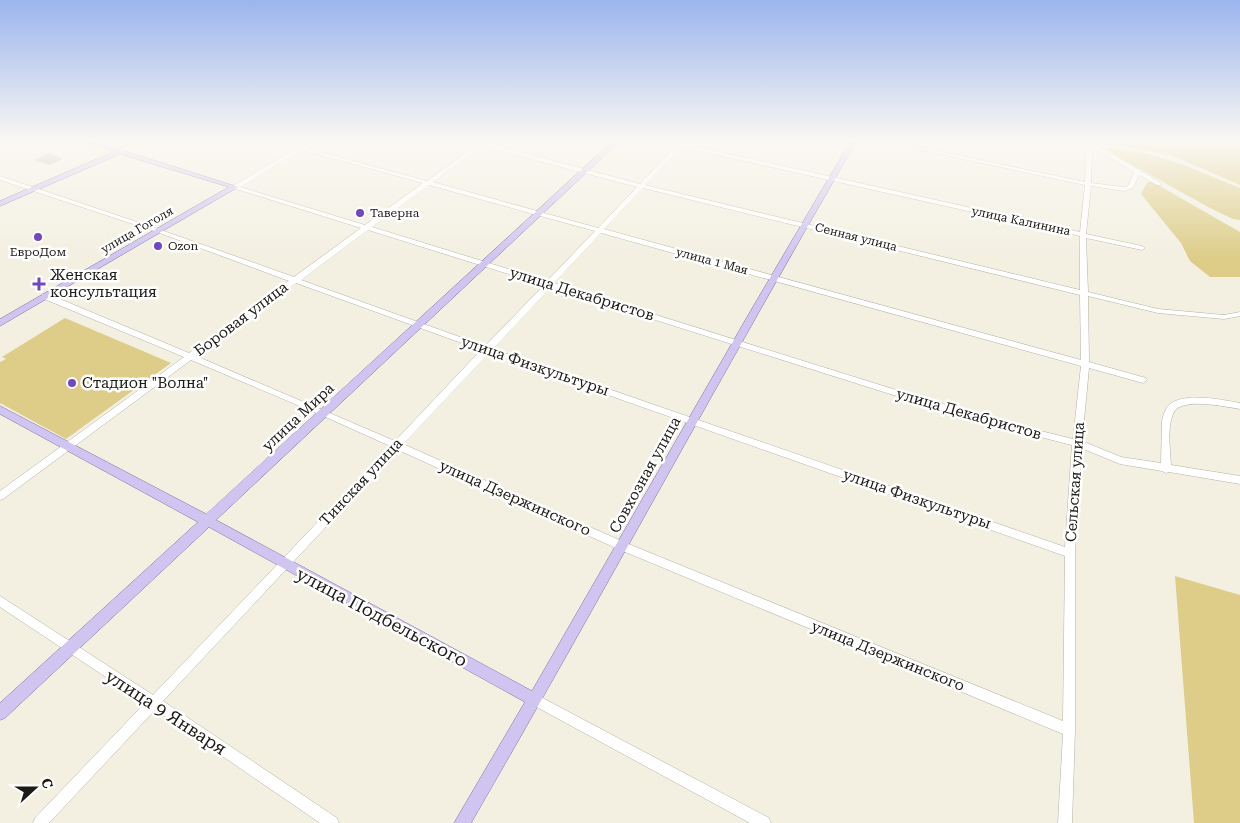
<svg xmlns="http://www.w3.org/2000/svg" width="1240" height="823" font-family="'Roboto Serif',serif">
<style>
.green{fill:#ddcd89}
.building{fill:#bcb9ac}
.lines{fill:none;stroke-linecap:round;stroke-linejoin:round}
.minor-casing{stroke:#b4b1a5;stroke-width:1}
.major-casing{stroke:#7c709e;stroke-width:1}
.minor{fill:#fff;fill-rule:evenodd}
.major{fill:#d0c4f1;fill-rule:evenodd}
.poi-dot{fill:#7247bf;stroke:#fff;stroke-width:2}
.labels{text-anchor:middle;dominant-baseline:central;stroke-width:5;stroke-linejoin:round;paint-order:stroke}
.far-poi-label{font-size:12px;fill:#1c1b16;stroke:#fff;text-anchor:start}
.far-street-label{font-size:12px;fill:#1c1b16;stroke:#fff}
.poi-label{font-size:15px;fill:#1c1b16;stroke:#fff;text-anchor:start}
.street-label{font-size:15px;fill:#1c1b16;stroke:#fff}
.near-street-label{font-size:18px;fill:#1c1b16;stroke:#fff}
</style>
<rect width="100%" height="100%" fill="#f3f0e2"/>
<!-- green -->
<g class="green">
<path d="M1102,142H1240V185L1173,156Z"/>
<path d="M1106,147L1148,154L1179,163L1240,188V220L1233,219L1210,208L1104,149Z"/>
<path d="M1151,181L1240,232V277H1210L1190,261L1181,243L1141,194L1147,183Z"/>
<path d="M65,318L171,363L66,439L0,403V362L6,359L2,357Z"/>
<path d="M1175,576L1240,595V823H1194Z"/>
</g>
<!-- building -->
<path class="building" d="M49,153L63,159L49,165L34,160Z"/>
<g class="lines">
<!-- minor casing -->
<g class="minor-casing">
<g id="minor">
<path d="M133,142H140L120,153L115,152Z"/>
<path d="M278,142H288L301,146L307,142H314L306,148L427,181L477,144L472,142H484L640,184L676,146L664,142H685L684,144L1080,232L1085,185L882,142H894L1085,182L1086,152L1093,148L1085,142H1092L1161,183V185H1157L1139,175L1133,188L1124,191L1091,186L1086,234L1142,246L1145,248L1142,250L1086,238L1088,292L1158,309L1224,315L1240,312V316L1224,319L1158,313L1088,296L1089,362L1146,378L1147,380L1143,383L1089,368L1082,441L1121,457L1161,463L1162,421C1163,415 1165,410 1168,406C1182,391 1223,400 1240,403V409C1226,407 1179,396 1173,414C1167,429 1170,449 1171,465L1240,476V484L1169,472L1166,473L1162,471L1120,464L1081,448L1075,553V730L1072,823H1058L1063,734L618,549L398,450L163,701L337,818L339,823H320L155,710L49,823H33L35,818L145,703L0,607V596L153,695L390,446L321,415L191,360L3,499L0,500V491L184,357L42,298V294H48L189,353L289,281L157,232L0,180V176L161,230L294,277L361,228L233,188V186L297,148ZM482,146L637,187L598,228L433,182ZM681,147L1080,236V290L645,185ZM302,150L423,183L365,225L240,187ZM1097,150L1134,172L1128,186L1124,187L1091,183L1092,153ZM429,185L595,231L547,281L372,227ZM643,188L1080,295L1081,360L604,229ZM368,230L544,285L485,346L301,280ZM601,233L1081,366L1073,439L1000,421L893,389L554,283ZM296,283L481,350L395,441L196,356ZM551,287L887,393L1000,427L1072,445L1065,547L493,349ZM489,353L1065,556L1063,721L626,543L403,444Z"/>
<path d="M535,694L769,818L771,823H750L531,704L529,700L531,696Z"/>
</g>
</g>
<!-- major casing -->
<g class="major-casing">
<g id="major">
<path d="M85,142H96L238,187L0,326V319L229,187L120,154L0,206V201L113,152Z"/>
<path d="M612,142H619L216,520L532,691L750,312L850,142H856C725,368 601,598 471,823H454L525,702L209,527L5,718L0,720V703L198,522L0,414V406L206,514Z"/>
</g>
</g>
<!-- minor -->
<use href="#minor" class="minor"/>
<!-- major -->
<use href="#major" class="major"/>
</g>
<!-- sky -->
<linearGradient id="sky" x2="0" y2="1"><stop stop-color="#9bb5ee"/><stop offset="0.55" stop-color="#faf8f2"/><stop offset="1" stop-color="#faf8f2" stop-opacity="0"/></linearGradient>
<rect width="1240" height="258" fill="url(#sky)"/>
<!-- markers -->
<g class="poi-dot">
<circle cx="360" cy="213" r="5"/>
<circle cx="38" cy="237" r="5"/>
<circle cx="158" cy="246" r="5"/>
<path d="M36.5 276.5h5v5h5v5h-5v5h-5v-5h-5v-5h5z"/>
<circle cx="72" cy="383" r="5"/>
</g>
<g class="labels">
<!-- far-poi labels -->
<g class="far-poi-label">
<text x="370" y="213">Таверна</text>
<text x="168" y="246">Ozon</text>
<text x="38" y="252" text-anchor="middle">ЕвроДом</text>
</g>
<!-- far-street labels -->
<g class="far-street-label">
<text transform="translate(1021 221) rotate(12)">улица Калинина</text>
<text transform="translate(137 230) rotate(-30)">улица Гоголя</text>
<text transform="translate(856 237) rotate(14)">Сенная улица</text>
<text transform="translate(712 261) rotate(15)">улица 1 Мая</text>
</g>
<!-- poi labels -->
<g class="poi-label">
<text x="50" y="275">Женская<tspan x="50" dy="17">консультация</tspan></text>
<text x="82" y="383">Стадион "Волна"</text>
</g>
<!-- street labels -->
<g class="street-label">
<text transform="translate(582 294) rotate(17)">улица Декабристов</text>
<text transform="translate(241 319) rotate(-37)">Боровая улица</text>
<text transform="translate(535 366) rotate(19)">улица Физкультуры</text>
<text transform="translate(969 414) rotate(16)">улица Декабристов</text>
<text transform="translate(298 417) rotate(-43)">улица Мира</text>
<text transform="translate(645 475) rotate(-61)">Совхозная улица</text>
<text transform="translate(361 482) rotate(-47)">Тинская улица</text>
<text transform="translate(1075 482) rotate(-86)">Сельская улица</text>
<text transform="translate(515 498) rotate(24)">улица Дзержинского</text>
<text transform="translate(917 499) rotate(19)">улица Физкультуры</text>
<text transform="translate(888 656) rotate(22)">улица Дзержинского</text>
</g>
<!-- near-street labels -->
<g class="near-street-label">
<text transform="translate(382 617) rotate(28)">улица Подбельского</text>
<text transform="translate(166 712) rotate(33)">улица 9 Января</text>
</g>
</g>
<!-- north arrow -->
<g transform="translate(35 788) rotate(69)" stroke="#ffffff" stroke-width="4" paint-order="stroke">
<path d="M0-4L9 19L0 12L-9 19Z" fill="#1c1b16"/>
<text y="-8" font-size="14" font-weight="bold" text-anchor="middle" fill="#1c1b16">С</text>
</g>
</svg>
